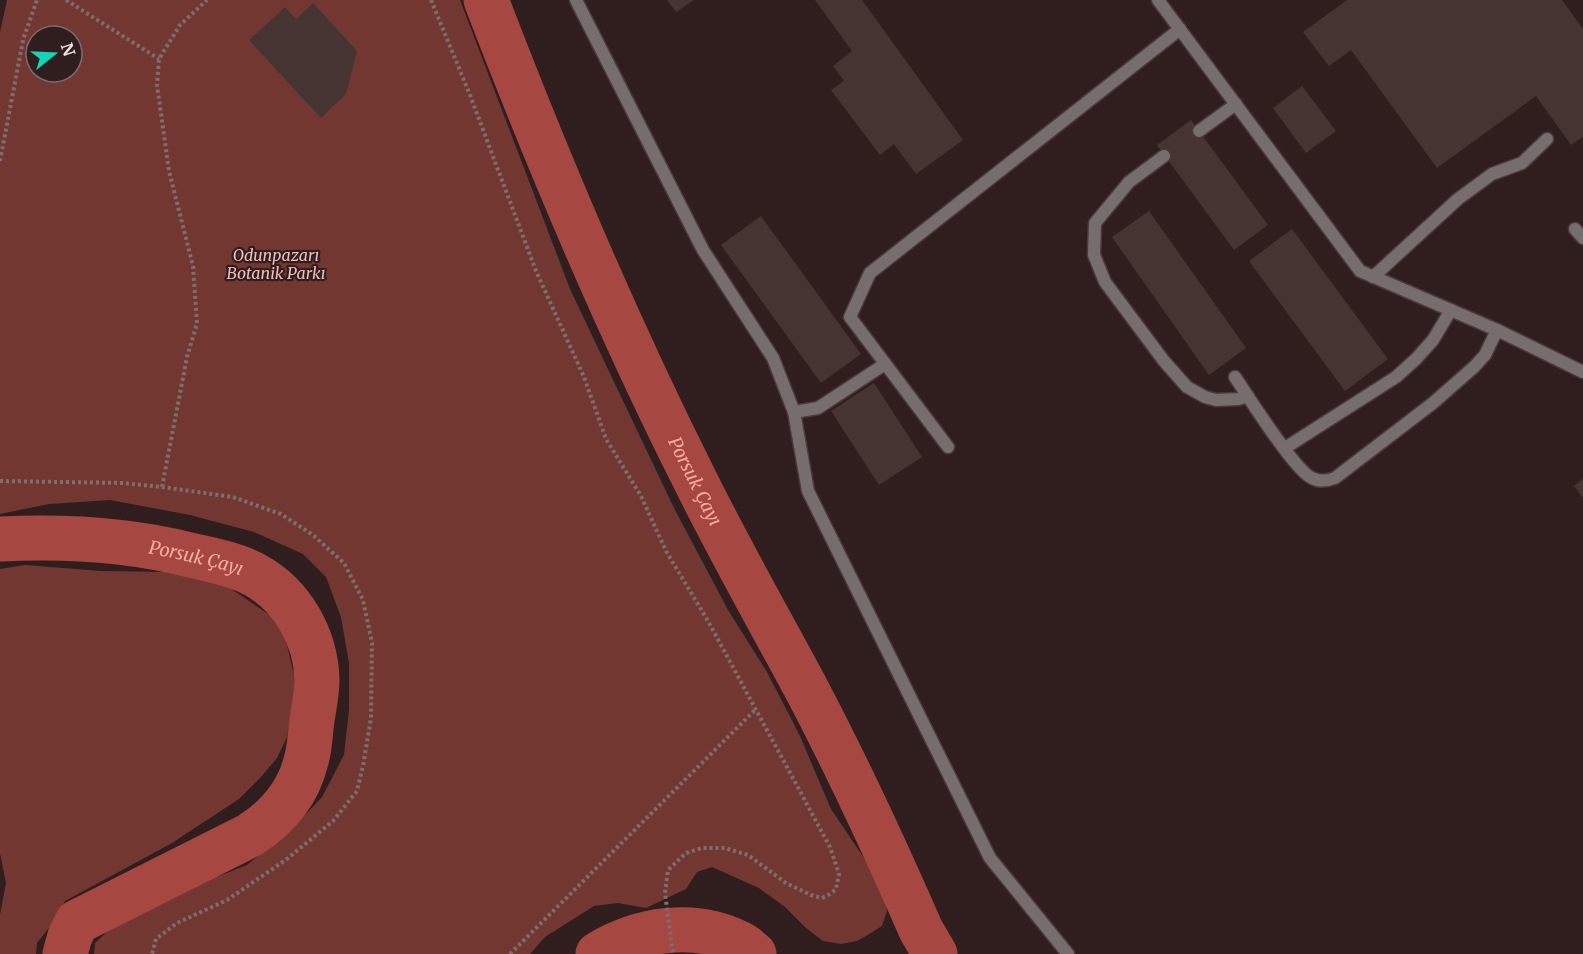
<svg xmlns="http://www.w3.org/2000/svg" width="1583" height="954" font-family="Merriweather,serif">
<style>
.green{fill:#733732;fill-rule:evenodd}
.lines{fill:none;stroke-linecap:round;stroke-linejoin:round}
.river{stroke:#a74741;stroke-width:45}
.building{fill:#463432}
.service-casing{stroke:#4a3a39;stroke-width:15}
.minor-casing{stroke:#4a3a39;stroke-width:15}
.path{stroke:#7d6e6d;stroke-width:4;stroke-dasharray:3 3;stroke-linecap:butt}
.service{stroke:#766d6c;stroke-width:12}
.minor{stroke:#766d6c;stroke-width:12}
.labels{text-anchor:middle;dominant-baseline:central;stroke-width:4.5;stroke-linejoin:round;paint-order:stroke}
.park-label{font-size:16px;font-style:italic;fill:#f3bdb7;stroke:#2f1e1d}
.water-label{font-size:18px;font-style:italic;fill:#fcaca4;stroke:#2f1e1d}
</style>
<rect width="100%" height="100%" fill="#2f1e1d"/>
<!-- green -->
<g class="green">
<path d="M7,0H460L570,289L615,384L674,508L728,610L767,672L800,736L831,809L866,861L883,893L887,911L882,926L871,933L857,941L841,944L823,941L806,928L785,907L759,888L712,867L697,872L686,889L646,908L618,903L594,906L545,937L530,954H94L95,943L121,919L201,883L247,865L291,830L322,797L344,755L349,710V663L341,617L326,577L303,554L254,532L190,515L110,500L49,504L0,514V32ZM36,36H72V72H36Z"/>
<path d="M25,565L101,571L171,572L201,577L227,586L271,616L285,637L296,683L287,737L277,758L261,777L239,799L172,843L65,901L55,920L37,943L36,954H0V915L6,883L0,853V569Z"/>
</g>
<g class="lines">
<!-- river -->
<g class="river">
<path id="s1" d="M486,0C548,162 616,323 694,478C730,551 770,621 808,692C849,770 886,850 921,930L935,954"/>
<path id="s2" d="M0,539C64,536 127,539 190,555C209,559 238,565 255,575C292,595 316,637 317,680C317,693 314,707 312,720C310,734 310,748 306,761C298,794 278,817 250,835L77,922L70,936L65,954"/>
<path d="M598,954C640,929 694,920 739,943C744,945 749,950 754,954"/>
</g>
</g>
<!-- building -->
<g class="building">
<path d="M667,0H694L676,12Z"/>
<path d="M815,0H862L963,140L916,174L894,144L880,155L831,90L844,81L833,66L852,51Z"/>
<path d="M1347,0H1562L1583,29V137L1571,145L1536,96L1437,168L1351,50L1329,66L1303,32Z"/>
<path d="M313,3L357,51L346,94L321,118L249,40L285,7L296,19Z"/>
<path d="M1302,86L1336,131L1306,153L1273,108Z"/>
<path d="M1191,120L1268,225L1234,250L1157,145Z"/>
<path d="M1149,211L1246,348L1209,375L1112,237Z"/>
<path d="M761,216L861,354L821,383L721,245Z"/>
<path d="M1292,229L1388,359L1345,391L1249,261Z"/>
<path d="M874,383L922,457L879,485L831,411Z"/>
<path d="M1583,479V498L1574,486Z"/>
</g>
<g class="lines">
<!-- service casing -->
<g class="service-casing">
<g id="service">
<path d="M1199,131L1236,104"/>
<path d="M1164,156L1129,182L1095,223L1094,255L1105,282L1164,361L1187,387L1205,397L1216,400L1238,399L1248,396"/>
<path d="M1575,229L1583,238"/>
<path d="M1373,277L1458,199L1492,174L1522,163L1547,139"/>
<path d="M1235,377C1248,396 1295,471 1312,478C1319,482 1327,481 1335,478L1433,403L1474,367L1485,355L1497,330"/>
<path d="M794,412L818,408L885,364"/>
<path d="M1285,448L1396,377L1416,359L1433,340L1451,310"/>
</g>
</g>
<!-- minor casing -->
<g class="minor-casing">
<g id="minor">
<path d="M576,0L703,250L773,358L794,412L808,491L990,858L1068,954"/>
<path d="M1158,0L1360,271L1497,330L1583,372"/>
<path d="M948,447L850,317L870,273L1180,29"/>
</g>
</g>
<!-- path -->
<g class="path">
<path d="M66,0L159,59"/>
<path d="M431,0L470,95L536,271L584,377L606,439L641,496L666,551L708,621L782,758L830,847L839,874L836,889L830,894L822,898L811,895L786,883L748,855L725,848H702L686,853L668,870L665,893L673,954"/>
<path d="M0,161L23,40L37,0"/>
<path d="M0,481L123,483L162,487L233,497L281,514L313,535L344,563L363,600L372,643L371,718L363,766L357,791L333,821L287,859L227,900L177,923L156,939L152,954"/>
<path d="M162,487L187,357L197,323L193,266L169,171L157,85L159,59L180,25L207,0"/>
<path d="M510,954L755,710"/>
</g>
<!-- service -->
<use href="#service" class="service"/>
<!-- minor -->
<use href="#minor" class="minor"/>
</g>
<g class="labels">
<!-- park labels -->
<g class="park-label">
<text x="276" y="255">Odunpazarı<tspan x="276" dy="18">Botanik Parkı</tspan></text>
</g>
<!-- water labels -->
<g class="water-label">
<text stroke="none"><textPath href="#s1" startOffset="525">Porsuk Çayı</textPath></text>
<text stroke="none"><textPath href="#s2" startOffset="198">Porsuk Çayı</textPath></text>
</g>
</g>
<!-- north arrow -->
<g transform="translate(54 54) rotate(72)"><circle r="28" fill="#2f1e1d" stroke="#7c6d6c" stroke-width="1.5"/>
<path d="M0-4.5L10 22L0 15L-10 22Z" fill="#11d5b4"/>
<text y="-9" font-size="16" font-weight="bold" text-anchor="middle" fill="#f0e4e3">N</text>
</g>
</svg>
